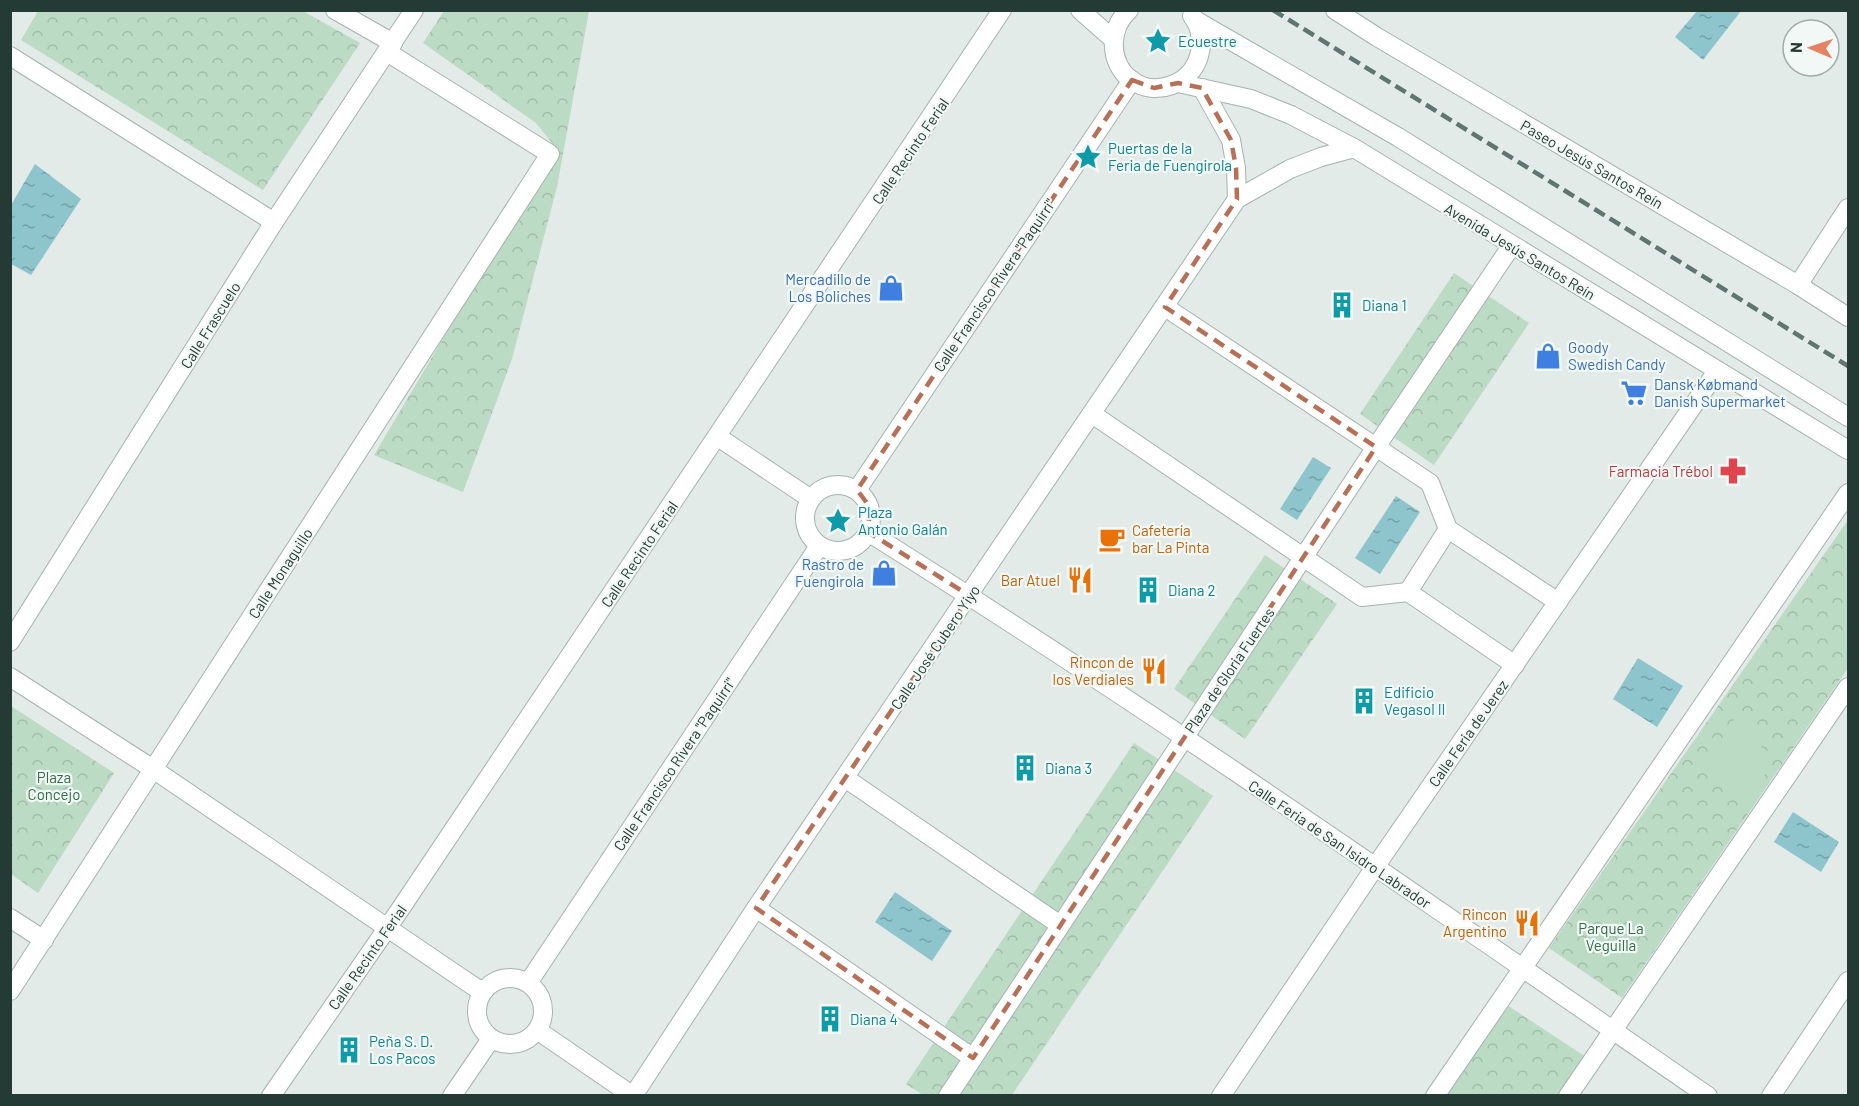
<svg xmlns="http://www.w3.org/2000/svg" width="1859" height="1106" font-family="Barlow,sans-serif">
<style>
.park{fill:url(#park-crowns)}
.pitch{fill:#bcdbc4}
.water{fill:url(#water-ripples)}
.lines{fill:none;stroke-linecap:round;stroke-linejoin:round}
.street-casing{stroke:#a5b3ae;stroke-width:20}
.street{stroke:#fff;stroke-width:18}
.rail{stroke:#5e766f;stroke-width:4.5;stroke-dasharray:12 6;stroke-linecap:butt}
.marked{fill:none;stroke:#b67058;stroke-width:4.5;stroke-dasharray:12 8;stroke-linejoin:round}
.labels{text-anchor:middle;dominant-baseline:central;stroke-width:4.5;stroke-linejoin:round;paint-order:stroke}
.culture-label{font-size:15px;fill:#0d838f;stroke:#f2f8f5;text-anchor:start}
.street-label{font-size:15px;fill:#233b34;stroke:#f2f8f5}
.shop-label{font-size:15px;fill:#366cbe;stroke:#f2f8f5;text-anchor:end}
.health-label{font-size:15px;fill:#be3a42;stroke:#f2f8f5;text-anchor:end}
.food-label{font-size:15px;fill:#c56008;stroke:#f2f8f5;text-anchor:end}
.park-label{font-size:15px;fill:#316e47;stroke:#f2f8f5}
</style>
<defs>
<pattern id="park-crowns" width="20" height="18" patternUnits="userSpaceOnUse" patternTransform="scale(1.5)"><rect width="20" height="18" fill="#bcdbc4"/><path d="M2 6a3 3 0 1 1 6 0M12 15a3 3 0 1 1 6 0" fill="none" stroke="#a1bda9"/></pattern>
<pattern id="water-ripples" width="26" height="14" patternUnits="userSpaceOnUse" patternTransform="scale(1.5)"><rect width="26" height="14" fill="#8ec4cc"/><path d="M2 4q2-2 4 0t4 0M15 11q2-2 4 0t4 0" fill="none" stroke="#74a0a6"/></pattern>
</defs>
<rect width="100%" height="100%" fill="#e2ebe7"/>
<!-- park -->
<g class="park">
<path d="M301,10L360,43L263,190L21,40L38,11Z"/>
<path d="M444,11H589L557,187L512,359L463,492L374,455L556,148L536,123L423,43Z"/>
<path d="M1454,273L1529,323L1434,465L1360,414Z"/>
<path d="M1848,520V668L1622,998L1549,948Z"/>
<path d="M1265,555L1337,604L1245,739L1174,689Z"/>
<path d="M11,706L114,773L38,893L11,874Z"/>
<path d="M1134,743L1213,796L1012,1095H923L906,1084Z"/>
<path d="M1507,1005L1586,1057L1559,1095L1447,1096Z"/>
</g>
<!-- pitch -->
<path class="pitch" d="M1737,715L1752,725L1749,732L1765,742L1761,747L1776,757L1745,806L1729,795L1732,791L1716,780L1719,774L1705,764Z"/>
<!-- water -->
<g class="water">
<path d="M1697,11H1741L1703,60L1675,37Z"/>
<path d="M35,164L81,199L31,275L11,264V205Z"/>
<path d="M1313,457L1331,468L1297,520L1280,509Z"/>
<path d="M1396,496L1420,512L1380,574L1355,558Z"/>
<path d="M1638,658L1683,686L1657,727L1613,699Z"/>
<path d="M1793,812L1839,842L1821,872L1774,842Z"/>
<path d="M895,892L952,931L932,961L875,922Z"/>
</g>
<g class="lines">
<!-- street casing -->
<g class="street-casing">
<g id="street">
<path d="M335,10L393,43"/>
<path d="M1080,10L1114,40"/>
<path d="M1129,10C1108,29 1109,63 1131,80C1156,98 1191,84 1199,56C1203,43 1201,27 1192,16"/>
<path d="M1335,10L1377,37L1798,285L1848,317"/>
<path d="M1195,20L1398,137L1848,417"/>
<path d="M10,56L274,222"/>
<path d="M1178,83L1251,99L1291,115L1354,148L1848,450"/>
<path d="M1202,88L1231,140L1236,168L1237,199"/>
<path d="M1798,285L1848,208"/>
<path d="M1165,307L1430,483L1448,529L1558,602"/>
<path d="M1092,414L1362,597L1408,592L1515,665"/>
<path d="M718,437L811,499"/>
<circle cx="838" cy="518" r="33"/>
<path d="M857,490L1132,80"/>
<path d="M868,532C1154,711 1431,905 1708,1096"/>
<path d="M1408,592L1448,529"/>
<path d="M10,642L274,222L414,10"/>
<path d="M10,677L153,769L482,992"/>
<path d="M845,778L1060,925"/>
<path d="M756,908L973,1058"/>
<path d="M10,918L44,940"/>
<circle cx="510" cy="1011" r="33"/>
<path d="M528,983L819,546"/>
<path d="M10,991L550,154L387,52"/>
<path d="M537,1030L633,1096"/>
<path d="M271,1096L399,911L1002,10"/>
<path d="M452,1096L491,1039"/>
<path d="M633,1096L756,908L1237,199L1290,169L1321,157L1354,148"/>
<path d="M948,1096L1376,447L1512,245"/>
<path d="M1221,1096L1375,867L1717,371"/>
<path d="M1435,1096L1848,493"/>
<path d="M1568,1096L1848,687"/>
<path d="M1771,1096L1848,981"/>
</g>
</g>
<!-- street -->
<use href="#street" class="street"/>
<!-- rail -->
<path class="rail" d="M1273,10L1848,366"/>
</g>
<!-- marked area -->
<path class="marked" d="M1132,80L1154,88L1178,83L1202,88L1231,140L1236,168L1237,199L1165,307L1376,447L973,1058L756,908L970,596L868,532L870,507L857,490Z"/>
<!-- icons -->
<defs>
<g id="sight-bare" transform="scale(2.07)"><path d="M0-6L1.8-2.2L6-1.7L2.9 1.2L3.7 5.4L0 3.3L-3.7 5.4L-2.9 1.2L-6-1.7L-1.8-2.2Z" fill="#0f9aa8" stroke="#f2f8f5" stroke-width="2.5" paint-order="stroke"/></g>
<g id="shop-bare" transform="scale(2.07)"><path d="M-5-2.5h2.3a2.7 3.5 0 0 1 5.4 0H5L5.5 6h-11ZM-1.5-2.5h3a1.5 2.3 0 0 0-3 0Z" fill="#3f7fe0" stroke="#f2f8f5" stroke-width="2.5" paint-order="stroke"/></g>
<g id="building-bare" transform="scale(2.07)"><path d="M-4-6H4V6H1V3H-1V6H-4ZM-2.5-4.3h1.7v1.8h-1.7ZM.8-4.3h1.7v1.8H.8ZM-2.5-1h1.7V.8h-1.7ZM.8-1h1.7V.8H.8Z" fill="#0f9aa8" stroke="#f2f8f5" stroke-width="2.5" paint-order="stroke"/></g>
<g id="supermarket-bare" transform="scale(2.07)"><path d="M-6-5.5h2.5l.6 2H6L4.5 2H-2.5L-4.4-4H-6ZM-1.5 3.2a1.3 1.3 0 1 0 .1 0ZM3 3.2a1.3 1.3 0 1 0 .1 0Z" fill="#3f7fe0" stroke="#f2f8f5" stroke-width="2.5" paint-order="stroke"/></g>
<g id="pharmacy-bare" transform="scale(2.07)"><path d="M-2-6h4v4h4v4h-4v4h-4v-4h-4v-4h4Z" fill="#e0444e" stroke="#f2f8f5" stroke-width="2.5" paint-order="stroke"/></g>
<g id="cafe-bare" transform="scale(2.07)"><path d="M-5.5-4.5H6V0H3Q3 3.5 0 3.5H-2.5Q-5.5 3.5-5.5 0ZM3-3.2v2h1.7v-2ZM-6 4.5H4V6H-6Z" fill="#e8710a" stroke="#f2f8f5" stroke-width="2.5" paint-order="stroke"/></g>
<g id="restaurant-bare" transform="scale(2.07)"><path d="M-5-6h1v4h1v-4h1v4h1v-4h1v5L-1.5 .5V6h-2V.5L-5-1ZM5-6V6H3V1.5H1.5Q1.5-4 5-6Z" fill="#e8710a" stroke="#f2f8f5" stroke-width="2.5" paint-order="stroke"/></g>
</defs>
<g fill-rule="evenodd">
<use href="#sight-bare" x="1158" y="41"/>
<use href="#sight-bare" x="1088" y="157"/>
<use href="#shop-bare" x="891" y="288"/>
<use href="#building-bare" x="1342" y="305"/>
<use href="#shop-bare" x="1548" y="356"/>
<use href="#supermarket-bare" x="1634" y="393"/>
<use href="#pharmacy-bare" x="1733" y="471"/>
<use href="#sight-bare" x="838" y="521"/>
<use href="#cafe-bare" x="1112" y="539"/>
<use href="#shop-bare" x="884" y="573"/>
<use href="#restaurant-bare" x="1080" y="580"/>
<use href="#building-bare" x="1148" y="590"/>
<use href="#restaurant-bare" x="1154" y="671"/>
<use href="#building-bare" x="1364" y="701"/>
<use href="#building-bare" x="1025" y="768"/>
<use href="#restaurant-bare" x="1527" y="923"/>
<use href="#building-bare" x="830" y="1019"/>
<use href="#building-bare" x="349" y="1050"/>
</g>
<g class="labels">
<!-- culture labels -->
<g class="culture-label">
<text x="1178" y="41">Ecuestre</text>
<text x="1108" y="148">Puertas de la<tspan x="1108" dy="17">Feria de Fuengirola</tspan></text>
<text x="1362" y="305">Diana 1</text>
<text x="858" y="512">Plaza<tspan x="858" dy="17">Antonio Galán</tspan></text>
<text x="1168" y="590">Diana 2</text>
<text x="1384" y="692">Edificio<tspan x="1384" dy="17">Vegasol II</tspan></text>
<text x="1045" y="768">Diana 3</text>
<text x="850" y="1019">Diana 4</text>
<text x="369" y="1041">Peña S. D.<tspan x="369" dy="17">Los Pacos</tspan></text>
</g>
<!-- street labels -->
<g class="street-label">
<text transform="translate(910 151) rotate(-56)">Calle Recinto Ferial</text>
<text transform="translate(1592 164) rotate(30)">Paseo Jesús Santos Reín</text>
<text transform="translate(1520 251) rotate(31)">Avenida Jesús Santos Reín</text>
<text transform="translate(994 285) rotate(-56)">Calle Francisco Rivera "Paquirri"</text>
<text transform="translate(210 325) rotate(-58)">Calle Frascuelo</text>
<text transform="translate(639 554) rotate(-56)">Calle Recinto Ferial</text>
<text transform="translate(280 573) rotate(-57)">Calle Monaguillo</text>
<text transform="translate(935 647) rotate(-56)">Calle José Cubero Yiyo</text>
<text transform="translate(1229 670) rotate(-56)">Plaza de Gloria Fuertes</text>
<text transform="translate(1468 733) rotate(-55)">Calle Feria de Jerez</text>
<text transform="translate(674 764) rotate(-56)">Calle Francisco Rivera "Paquirri"</text>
<text transform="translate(1340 844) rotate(34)">Calle Feria de San Isidro Labrador</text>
<text transform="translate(367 957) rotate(-55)">Calle Recinto Ferial</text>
</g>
<!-- shop labels -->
<g class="shop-label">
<text x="871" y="279">Mercadillo de<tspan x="871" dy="17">Los Boliches</tspan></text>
<text x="1568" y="347" text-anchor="start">Goody<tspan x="1568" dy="17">Swedish Candy</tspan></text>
<text x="1654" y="384" text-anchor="start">Dansk Købmand<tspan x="1654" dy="17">Danish Supermarket</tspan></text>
<text x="864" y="564">Rastro de<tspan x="864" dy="17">Fuengirola</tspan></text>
</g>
<!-- health labels -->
<g class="health-label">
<text x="1713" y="471">Farmacia Trébol</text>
</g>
<!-- food labels -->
<g class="food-label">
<text x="1132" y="530" text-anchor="start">Cafetería<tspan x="1132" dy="17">bar La Pinta</tspan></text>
<text x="1060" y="580">Bar Atuel</text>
<text x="1134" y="662">Rincon de<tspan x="1134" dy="17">los Verdiales</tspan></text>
<text x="1507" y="914">Rincon<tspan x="1507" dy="17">Argentino</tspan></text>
</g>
<!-- park labels -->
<g class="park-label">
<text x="54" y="777">Plaza<tspan x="54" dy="17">Concejo</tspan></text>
<text x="1611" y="928">Parque La<tspan x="1611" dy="17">Veguilla</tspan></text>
</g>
</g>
<!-- border -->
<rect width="1859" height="1106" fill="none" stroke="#233b34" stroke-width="24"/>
<!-- north arrow -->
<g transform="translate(1811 48) rotate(272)"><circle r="28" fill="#f2f8f5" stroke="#9faca8" stroke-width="1.5"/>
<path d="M0-4.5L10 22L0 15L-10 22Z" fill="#e78164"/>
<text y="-9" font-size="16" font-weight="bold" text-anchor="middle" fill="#233b34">N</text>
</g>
</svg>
